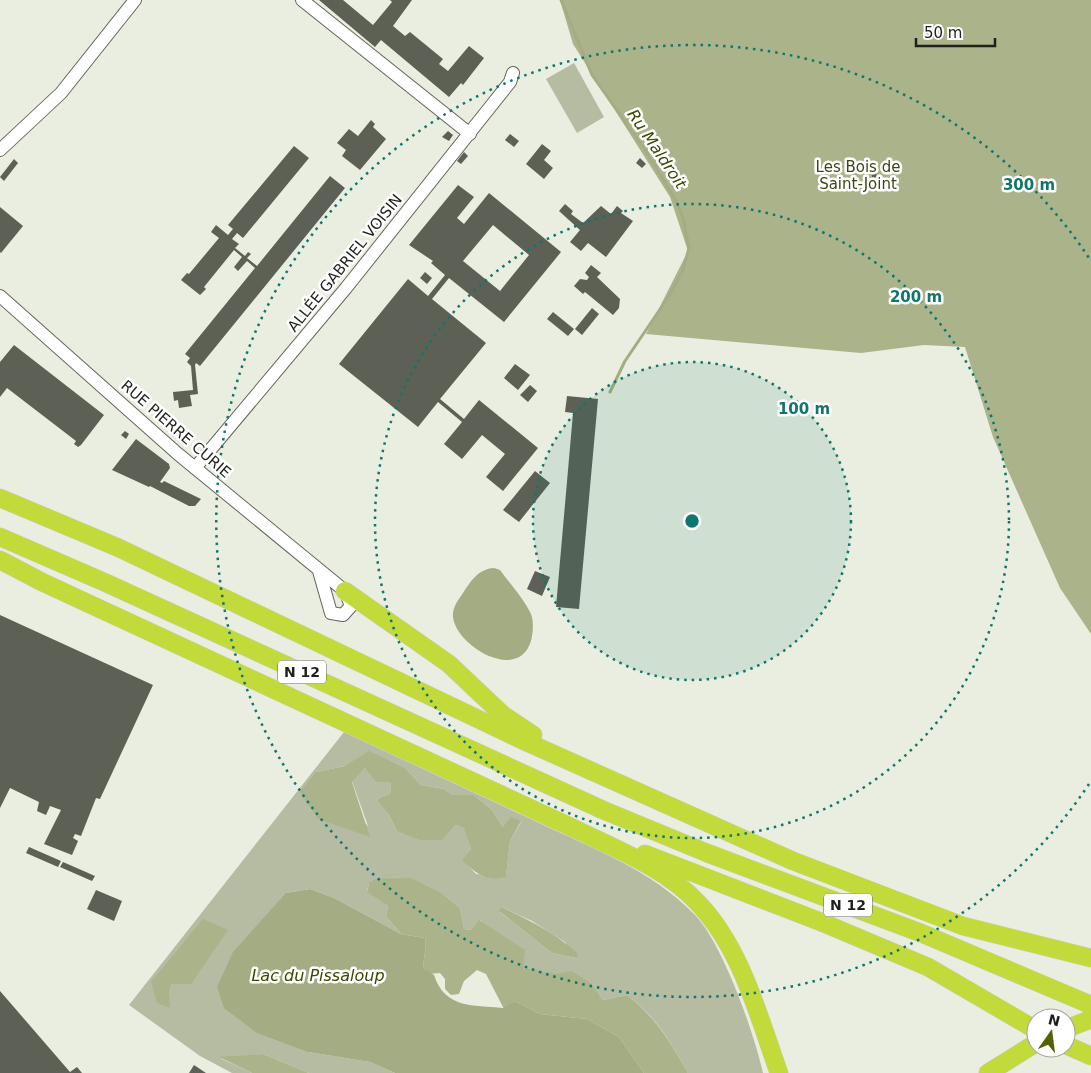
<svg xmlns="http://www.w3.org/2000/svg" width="1091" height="1073" font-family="'DejaVu Sans',sans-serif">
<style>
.green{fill:#b6bca2;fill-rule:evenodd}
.forest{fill:#aab389}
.water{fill:#a3ac82}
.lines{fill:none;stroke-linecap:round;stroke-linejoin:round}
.stream{stroke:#a3ac82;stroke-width:3}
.building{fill:#5d6054;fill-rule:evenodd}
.minor-casing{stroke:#63665a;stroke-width:14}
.highway-casing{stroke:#cececd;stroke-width:19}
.minor{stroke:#fff;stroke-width:12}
.highway{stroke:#c2da3a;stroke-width:18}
.ring{fill:none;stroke:#0f766e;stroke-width:2.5;stroke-dasharray:2.5 5}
.labels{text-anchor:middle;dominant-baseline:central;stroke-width:5;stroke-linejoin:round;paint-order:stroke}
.shield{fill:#fff;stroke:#62635f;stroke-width:1}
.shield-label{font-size:14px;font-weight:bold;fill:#1f201b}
.park-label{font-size:15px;fill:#3c4514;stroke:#fff}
.street-label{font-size:15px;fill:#1f201b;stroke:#fff}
.water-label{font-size:16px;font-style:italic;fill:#3c4600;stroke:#fff}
.centre{fill:#0f766e;stroke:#fff;stroke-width:2.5}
.ring-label{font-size:15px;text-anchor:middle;font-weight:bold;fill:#0f766e;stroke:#fff;stroke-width:5;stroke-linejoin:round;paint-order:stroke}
</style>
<rect width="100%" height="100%" fill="#eaeee0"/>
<!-- green -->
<g class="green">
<path d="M574,63L604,117L577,133L546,79Z"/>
<path d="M344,732C407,761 470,791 533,820C589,847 651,869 695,915C723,944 754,1033 763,1073H688C671,1043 656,1016 627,995L603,1000L592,984L523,968L480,920L471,930L464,929L460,908L443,894L369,883L367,891L388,906L386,916L401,934L334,898L310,889L286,893L308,1052L370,1062L395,1073H309L263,1054L220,1058L252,1073H232L200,1056L129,1005ZM345,766L406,769L421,785L444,789L453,795H474L492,810L503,827L521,822L510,841L506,876L476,874L463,860L471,849L465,828L455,825L397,831L389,815L377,801L380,797L390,794L391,782L365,768L352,781L368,826L316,772ZM501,907L532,921L565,942L576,958L552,953L500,912ZM151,982L172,984L169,993V1008Z"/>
</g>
<!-- forest -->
<g class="forest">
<path d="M560,0H1091V634L1060,588L993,437L965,347L924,345L861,353L646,334L688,251L670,197L573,44Z"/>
<path d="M369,751L406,769L421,785L444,789L453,795H474L492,810L503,827L511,817L521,821L510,841L506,877C487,882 475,873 462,860L471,849L464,828L455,825L442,840H420L397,831L389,815L377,801L380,797L390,794L391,782H376L365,768L352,782L370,837L318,819L300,792L316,772L345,766Z"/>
<path d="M411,878L443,894L460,908L464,929L471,930L479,920L525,950L523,968L557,974L571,971L592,984L603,1000L627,995C655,1016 671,1043 688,1073H644L619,1037L587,1019L540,1014L515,1001L504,1009L486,974L477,970L464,981L459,994L451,995L445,989V979L440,973L429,974L424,969C422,957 428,949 425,938L401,934L386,916L388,906L367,892L369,883L376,879Z"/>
<path d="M501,907C529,920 556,933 578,954L576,958L552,953L499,911Z"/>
<path d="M203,919L228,930L191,984H172L169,993L170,1008L157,1003L151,982Z"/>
<path d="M263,1054L309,1073H252L219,1057Z"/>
</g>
<!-- water -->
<g class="water">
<path d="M494,568L500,570C510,584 524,599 531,614C534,622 533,633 531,641C518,683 456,646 453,617C452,608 458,600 463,593C471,581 478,569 494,568Z"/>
<path d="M310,889L334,898L401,934L425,938C428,949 422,957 424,969L434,975C445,1009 473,1005 503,1008L515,1001L540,1014L587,1019L619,1037L644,1073H395L370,1062L308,1052L257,1033L224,1008L217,987L233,952L286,893Z"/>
</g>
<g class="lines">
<!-- stream -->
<path class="stream" d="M561,0L592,75L647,153L676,201L683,218L689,248L683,270L669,296L625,361L610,392"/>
</g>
<!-- building -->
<g class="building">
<path d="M319,0H343L373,25L392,2L390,0H412L393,26L405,36L410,32L443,59L439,64L448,71L469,46L484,58L463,85L461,83L449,97L381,40L375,47Z"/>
<path d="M371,120L375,124L373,127L386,139L360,170L342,156L346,150L337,143L349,129L358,136Z"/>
<path d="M448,131L453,135L449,141L442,137Z"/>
<path d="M510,134L519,141L514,147L505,140Z"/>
<path d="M542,144L551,151L544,160L553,168L544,179L526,164Z"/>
<path d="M294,146L309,158L243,238L237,233L232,239L239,244L235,248L245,256L248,252L251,254L247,258L257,266L330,176L345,188L200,366L196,363L195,365L198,394L190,395L192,406L179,408L178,400L174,401L173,392L193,390L191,366L187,362L190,358L185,354L255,268L247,261L238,271L234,267L242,257L234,250L204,287L206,289L200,295L181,280L187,273L189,274L219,238L211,232L216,225L228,235L233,229L228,225Z"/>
<path d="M464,152L468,156L461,164L457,161Z"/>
<path d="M640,158L646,164L642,168L636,163Z"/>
<path d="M14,159L18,163L4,181L0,177Z"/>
<path d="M876,170L877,177H872L871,171Z"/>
<path d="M458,185L474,197L457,218L464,224L489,193L561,252L504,322L449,278L432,299L486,343L440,399L464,419L479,400L538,448L503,491L486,477L505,454L482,435L462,459L444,444L462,422L438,402L418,427L339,364L408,279L428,296L445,275L431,263L433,261L409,245ZM493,225L529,255L500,291L463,261Z"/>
<path d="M565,204L573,211L571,214L583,223L601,206L611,214L617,206L623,211L621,213L633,221L606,257L588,243L581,251L570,242L580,230L559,211Z"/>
<path d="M0,207L23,226L1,253L0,252Z"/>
<path d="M382,217L386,220L375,233L371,230Z"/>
<path d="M591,265L601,273L597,277L620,299L619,308L613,315L585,292L583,294L574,286L580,279L587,280L589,277L585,273Z"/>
<path d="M425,272L432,278L427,284L420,278Z"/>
<path d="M592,308L599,314L582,335L575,329Z"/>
<path d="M553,312L574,329L568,336L547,319Z"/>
<path d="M14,345L104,415L81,445L78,447L74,444L76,441L7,388L0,397V362Z"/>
<path d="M515,364L530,375L518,390L504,378Z"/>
<path d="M530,385L537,391L528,402L520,395Z"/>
<path d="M567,396L598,399L579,609L556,607L573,413L565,412Z"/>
<path d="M125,431L129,434L126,439L121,435Z"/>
<path d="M136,439L169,464L170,468L160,482L162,483L164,481L201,499L195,506H189L150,486L149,487L112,470Z"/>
<path d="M535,471L550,483L519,522L503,510Z"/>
<path d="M535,571L550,577L542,596L527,589Z"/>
<path d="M0,615L153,685L100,799L96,798L81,836L75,834L73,838L78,841L72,855L44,844L61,810L50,806L46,815L37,811L39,802L10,788L0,808Z"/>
<path d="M29,847L61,861L58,867L26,853Z"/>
<path d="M63,862L95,876L92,881L60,867Z"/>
<path d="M96,890L122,901L114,921L87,909Z"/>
<path d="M0,991L70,1072L77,1067L82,1073H0Z"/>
<path d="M194,1065L206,1073H189Z"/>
</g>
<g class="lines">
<!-- minor casing -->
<g class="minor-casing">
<g id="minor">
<path d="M302,0L470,134"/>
<path d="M0,150L61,93L135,0"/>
<path d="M0,296L178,454L345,591L351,606L343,615L331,613L319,571"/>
<path d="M195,468L346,288L510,82L513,73"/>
</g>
</g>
<!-- highway casing -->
<g class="highway-casing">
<g id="highway">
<path d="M0,498L119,548L522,740L793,861L963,926L1091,958"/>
<path d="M0,537L104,582L603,810L707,853L921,933L1091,1005"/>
<path d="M0,560L42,582L573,828C615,849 664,867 697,902C741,947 758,1015 779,1073"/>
<path d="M345,591L449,664L503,715L533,735"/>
<path d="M645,854L821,922L928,967L1036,1030"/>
<path d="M1066,1029L1091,1019"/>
<path d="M1066,1045L1091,1056"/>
<path d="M988,1073L1036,1043"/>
</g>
</g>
<!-- minor -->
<use href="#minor" class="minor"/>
<!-- highway -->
<use href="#highway" class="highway"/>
</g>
<!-- distance rings -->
<circle cx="692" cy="521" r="159" fill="#0f766e" fill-opacity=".12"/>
<g class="ring">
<circle cx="692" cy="521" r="159"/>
<circle cx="692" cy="521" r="317"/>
<path d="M1089 784A476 476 0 1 1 1089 258"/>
</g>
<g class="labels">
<!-- shield labels -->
<g class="shield">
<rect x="278" y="660.5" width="48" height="23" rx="4"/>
<rect x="824" y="893.5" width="48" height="23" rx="4"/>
</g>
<g class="shield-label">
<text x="302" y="672">N 12</text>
<text x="848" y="905">N 12</text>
</g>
<!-- park labels -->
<g class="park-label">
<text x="858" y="167">Les Bois de<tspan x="858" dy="17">Saint-Joint</tspan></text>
</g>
<!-- street labels -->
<g class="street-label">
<text transform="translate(345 263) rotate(-51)">ALLÉE GABRIEL VOISIN</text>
<text transform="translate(176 429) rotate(41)">RUE PIERRE CURIE</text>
</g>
<!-- water labels -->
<g class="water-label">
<text transform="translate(657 149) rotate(56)">Ru Maldroit</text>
<text x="318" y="975">Lac du Pissaloup</text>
</g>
</g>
<circle cx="692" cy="521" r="8" class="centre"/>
<g class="ring-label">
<text x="1029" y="190">300 m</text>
<text x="916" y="302">200 m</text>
<text x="804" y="414">100 m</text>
</g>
<!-- north arrow -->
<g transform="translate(1051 1033) rotate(14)"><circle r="24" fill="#ffffff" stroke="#a5a6a4"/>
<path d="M0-4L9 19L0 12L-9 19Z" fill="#556102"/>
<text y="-8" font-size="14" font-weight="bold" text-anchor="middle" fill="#1f201b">N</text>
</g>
<!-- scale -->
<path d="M916 38v8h79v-8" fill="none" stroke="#1f201b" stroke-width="2.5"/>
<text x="924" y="38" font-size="15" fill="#1f201b" stroke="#ffffff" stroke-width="4" paint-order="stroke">50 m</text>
</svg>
